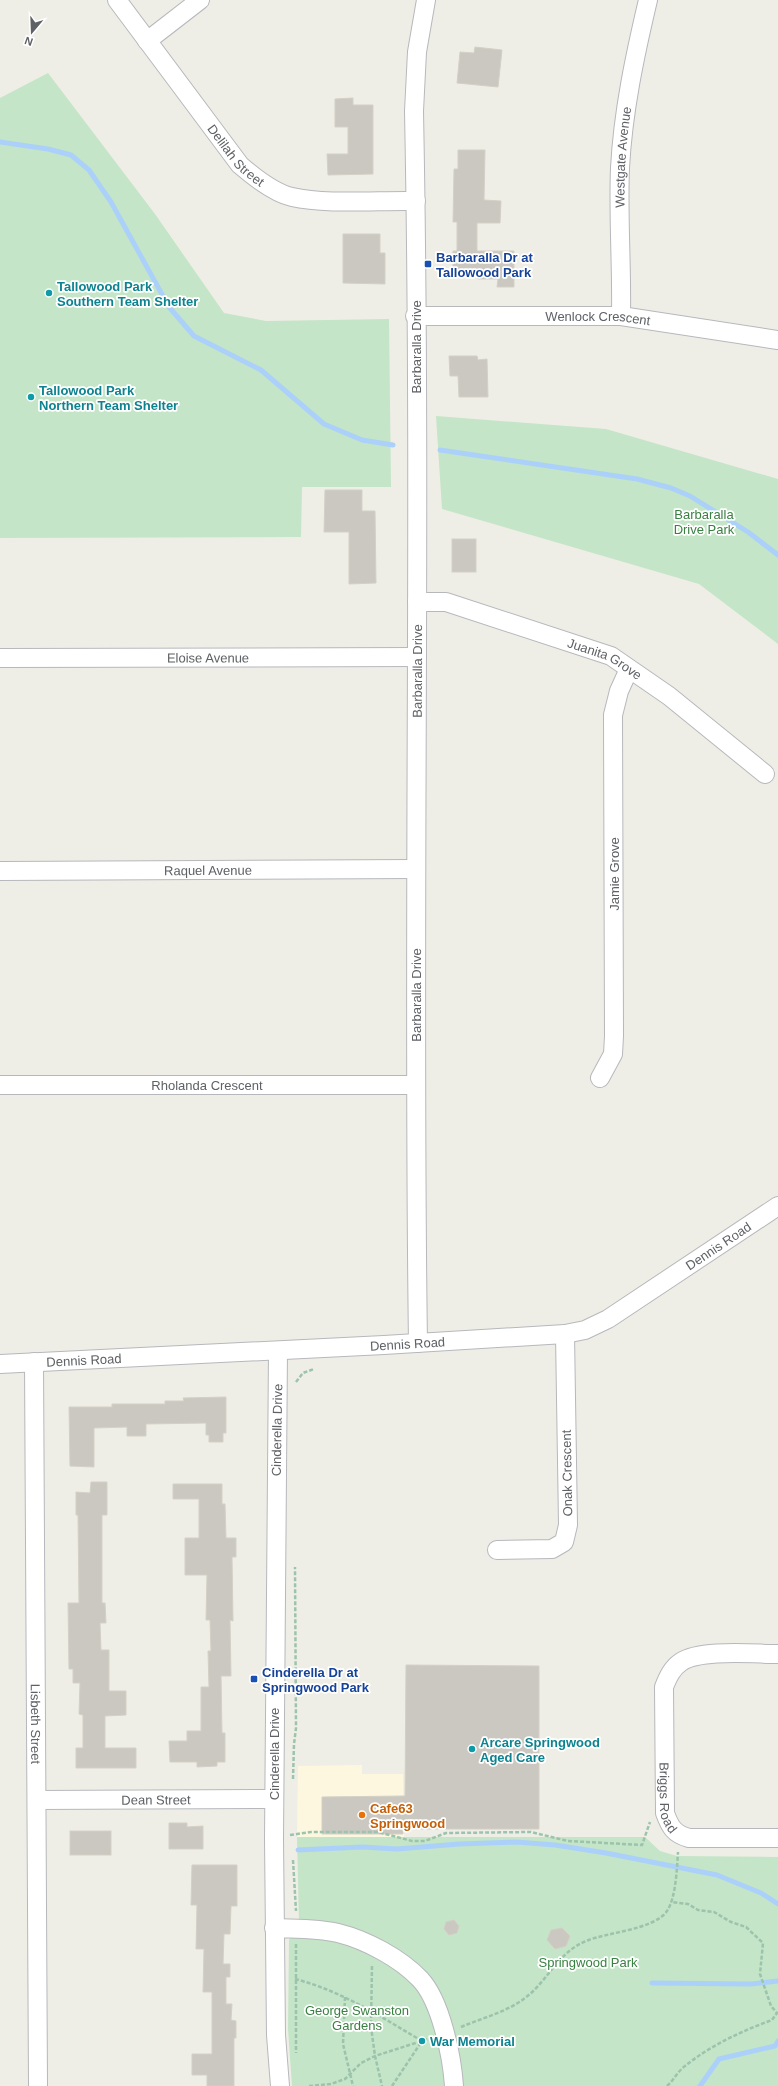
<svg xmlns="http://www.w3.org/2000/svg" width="778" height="2086" font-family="Arial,sans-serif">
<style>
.commercial{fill:#fcf7de}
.green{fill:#c4e5c7}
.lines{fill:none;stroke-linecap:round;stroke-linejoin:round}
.stream{stroke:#abd1fa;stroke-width:5}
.building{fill:#cbc8c2;stroke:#d3d0c5}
.minor-casing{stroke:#b6b8bc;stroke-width:20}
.path{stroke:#9cc3ab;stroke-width:2.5;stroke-dasharray:4 2;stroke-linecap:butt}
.minor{stroke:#fff;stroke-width:18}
.transit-dot{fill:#1a4fb4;stroke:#fff;stroke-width:1.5}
.culture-dot{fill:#0f9aa8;stroke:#fff;stroke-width:1.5}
.food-dot{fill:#e8710a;stroke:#fff;stroke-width:1.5}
.labels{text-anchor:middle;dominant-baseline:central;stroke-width:3.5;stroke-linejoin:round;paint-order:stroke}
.street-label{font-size:13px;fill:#5e6165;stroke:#fff}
.transit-label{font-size:13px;font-weight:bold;fill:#164399;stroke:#fff;text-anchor:start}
.culture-label{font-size:13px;font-weight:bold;fill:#0d838f;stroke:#fff;text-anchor:start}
.park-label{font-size:13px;fill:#3a8043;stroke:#fff}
.food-label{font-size:13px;font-weight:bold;fill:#c56008;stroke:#fff;text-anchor:start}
</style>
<rect width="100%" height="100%" fill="#efeee6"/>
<!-- commercial -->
<path class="commercial" d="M362,1765V1774H403L404,1837H297L298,1766Z"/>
<!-- green -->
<g class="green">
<path d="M48,73L155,214L224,313L266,321L389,319L391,487H302L301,537L0,538V98Z"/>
<path d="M436,416L606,429L778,479V644L699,584L442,509Z"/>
<path d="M297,1837H645L660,1851L677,1856L778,1857V2086H292L288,2029L289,1940L299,1924Z"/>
</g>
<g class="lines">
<!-- stream -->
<g class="stream">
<path d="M0,142L48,149L71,155L89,170L111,202L169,307L194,336L261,370L324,424L362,440L393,445"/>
<path d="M440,450L637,479L671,488L690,496L748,532L778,555"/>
<path d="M298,1850L362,1847L397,1849L459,1844L516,1842L555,1845L606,1853L717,1875L761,1893L778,1904"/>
<path d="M652,1983L751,1984L778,1981"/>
<path d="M700,2086L719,2059L775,2046L778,2041"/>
</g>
</g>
<!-- building -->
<g class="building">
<path d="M475,47L502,50L498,87L457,83L460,52L474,53Z"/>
<path d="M353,98V105H373V174L328,175L327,154H348V127H335V99Z"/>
<path d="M458,150H485L484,200L501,201L500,223H477V251H514V287H497L498,279H478V274H453V251H457V222H453L454,169H458Z"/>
<path d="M343,234H380V253H385V284L343,283Z"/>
<path d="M449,356H477L478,360L487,359L488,397H459L458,376H450Z"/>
<path d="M325,490H362V511H375L376,583L349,584V532H324Z"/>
<rect x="452" y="539" width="24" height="33"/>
<path d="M226,1397V1433H223V1442H209V1435H206V1423L146,1424V1436H127V1427L94,1428V1467L70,1466L69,1407H112V1404H165V1401H184L183,1398Z"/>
<path d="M91,1482H107V1515H102V1603H105L106,1623H100L101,1650H109V1691H126V1715L105,1716V1748H136V1768H76V1748H83V1715L79,1714L80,1683H73V1669H69L68,1603H79L78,1515H76V1492L90,1493Z"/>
<path d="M173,1484H222V1504H225L226,1538H236V1557H232L233,1621L230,1620L231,1676H221L222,1733H225V1762H217V1766L197,1767V1762H170L169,1741H187V1731H201V1687H209L208,1651H211L210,1620H206L207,1575H185V1538H199V1499H173Z"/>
<path d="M406,1665L539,1666V1829H403V1834H322V1797L405,1796Z"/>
<path d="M169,1823H187V1827L203,1826V1849H169Z"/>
<rect x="70" y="1831" width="41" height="24"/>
<path d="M192,1865H237V1906H231L230,1934H224L223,1964H230V1977H226V2004H232L231,2020L236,2021V2038H234V2086H207V2075H192V2054H212V1992H203L204,1949H196L197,1905H191Z"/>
<path d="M454,1920L459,1926L457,1933L449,1935L444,1929L446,1922Z"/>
<path d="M562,1928L570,1936L566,1946L555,1949L547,1940L551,1930Z"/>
</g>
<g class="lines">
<!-- minor casing -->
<g class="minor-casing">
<g id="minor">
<path id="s1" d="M117,0L240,165C254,177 274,193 292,197C327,205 379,200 416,201"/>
<path d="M147,41L200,0"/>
<path id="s2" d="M415,316H621L778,340"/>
<path id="s3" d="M621,316C622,267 618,217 620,168C623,111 635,55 648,0"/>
<path id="s4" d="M417,602H446L611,656L669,696L765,774"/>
<path id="s5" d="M0,658L417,657"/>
<path id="s6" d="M0,871L416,869"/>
<path d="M600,1078L613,1054L614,1036L613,715L619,691L629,669"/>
<path id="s7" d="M0,1085H415"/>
<path id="s8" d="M418,1343C412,932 422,521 414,111L417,52L426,0"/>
<path d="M278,1351L274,1839L276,2035L280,2086"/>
<path id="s9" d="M34,1362L38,2086"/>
<path id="s10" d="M0,1364L384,1345L565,1334L585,1330L608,1319L778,1206"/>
<path d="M497,1550L552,1549L564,1542L568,1525L565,1334"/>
<path id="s11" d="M778,1654C754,1654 700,1649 681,1662C672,1668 668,1677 664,1687L665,1813C670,1827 674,1834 689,1838H778"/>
<path id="s12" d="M37,1800L274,1799"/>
<path d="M274,1928C295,1929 317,1928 338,1933C366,1940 400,1958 420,1979C441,2001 452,2057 454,2086"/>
</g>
</g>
<!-- path -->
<g class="path">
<path d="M296,1382L303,1373L314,1369"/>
<path d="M293,1779L294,1744L296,1728L295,1567"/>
<path d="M290,1835L311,1832H378L412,1841H425L446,1833L531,1832L568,1841L642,1845L650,1822"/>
<path d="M293,1860L296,1911"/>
<path d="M296,1944V2053"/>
<path d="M372,1966L371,2027L375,2056L382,2086"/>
<path d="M295,1979C342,1991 381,2017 422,2041L392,2086"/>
<path d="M345,1997L343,2044L353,2086"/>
<path d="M461,2027C482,2018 507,2012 525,1998C548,1981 557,1953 586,1941C607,1932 654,1930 667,1911C676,1898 677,1867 678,1852"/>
<path d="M309,2086L331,2084L345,2079L361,2063L375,2056L428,2039"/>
<path d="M667,2086C674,2080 678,2071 685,2066C711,2045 742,2031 772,2020L777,2013L771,2006L760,1974L763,1943L746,1927L731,1922L714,1912L698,1910L688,1904L671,1902"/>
</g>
<!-- minor -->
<use href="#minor" class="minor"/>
</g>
<!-- markers -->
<g class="transit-dot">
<rect x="424" y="260" width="8" height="8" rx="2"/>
<rect x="250" y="1675" width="8" height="8" rx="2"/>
</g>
<g class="culture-dot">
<circle cx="49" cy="293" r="4"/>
<circle cx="31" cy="397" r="4"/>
<circle cx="472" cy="1749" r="4"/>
<circle cx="422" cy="2041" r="4"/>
</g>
<circle class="food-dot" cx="362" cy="1815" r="4"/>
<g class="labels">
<!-- street labels -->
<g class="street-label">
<text stroke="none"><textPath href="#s1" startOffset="196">Delilah Street</textPath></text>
<text stroke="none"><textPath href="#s3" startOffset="159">Westgate Avenue</textPath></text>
<text stroke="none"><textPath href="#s2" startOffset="183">Wenlock Crescent</textPath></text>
<text transform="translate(416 347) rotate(-90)">Barbaralla Drive</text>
<text stroke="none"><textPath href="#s5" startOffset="208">Eloise Avenue</textPath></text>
<text stroke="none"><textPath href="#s4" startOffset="198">Juanita Grove</textPath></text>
<text stroke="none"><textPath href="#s8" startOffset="672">Barbaralla Drive</textPath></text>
<text stroke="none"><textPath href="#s6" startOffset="208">Raquel Avenue</textPath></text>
<text transform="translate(614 874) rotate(-90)">Jamie Grove</text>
<text stroke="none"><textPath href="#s8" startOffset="348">Barbaralla Drive</textPath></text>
<text stroke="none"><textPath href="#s7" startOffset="207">Rholanda Crescent</textPath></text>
<text stroke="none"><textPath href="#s10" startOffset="744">Dennis Road</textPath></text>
<text stroke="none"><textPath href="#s10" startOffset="408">Dennis Road</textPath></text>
<text stroke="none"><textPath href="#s10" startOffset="84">Dennis Road</textPath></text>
<text transform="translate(277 1430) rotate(-89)">Cinderella Drive</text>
<text transform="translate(567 1473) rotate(-91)">Onak Crescent</text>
<text stroke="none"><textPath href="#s9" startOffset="362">Lisbeth Street</textPath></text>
<text transform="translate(274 1754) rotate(-90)">Cinderella Drive</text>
<text stroke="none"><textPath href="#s11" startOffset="240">Briggs Road</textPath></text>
<text stroke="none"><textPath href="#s12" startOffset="119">Dean Street</textPath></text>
</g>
<!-- transit labels -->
<g class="transit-label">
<text x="436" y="257">Barbaralla Dr at<tspan x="436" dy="15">Tallowood Park</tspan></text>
<text x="262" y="1672">Cinderella Dr at<tspan x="262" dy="15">Springwood Park</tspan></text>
</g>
<!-- culture labels -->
<g class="culture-label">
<text x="57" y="286">Tallowood Park<tspan x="57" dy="15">Southern Team Shelter</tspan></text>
<text x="39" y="390">Tallowood Park<tspan x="39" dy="15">Northern Team Shelter</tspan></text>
<text x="480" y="1742">Arcare Springwood<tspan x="480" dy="15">Aged Care</tspan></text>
<text x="430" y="2041">War Memorial</text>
</g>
<!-- park labels -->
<g class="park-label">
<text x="704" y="514">Barbaralla<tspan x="704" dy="15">Drive Park</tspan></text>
<text x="588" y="1962">Springwood Park</text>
<text x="357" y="2010">George Swanston<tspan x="357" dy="15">Gardens</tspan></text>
</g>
<!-- food labels -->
<g class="food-label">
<text x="370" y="1808">Cafe63<tspan x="370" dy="15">Springwood</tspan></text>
</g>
</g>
<!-- north arrow -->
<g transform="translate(32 32) rotate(199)" stroke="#ffffff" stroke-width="3" paint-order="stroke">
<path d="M0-3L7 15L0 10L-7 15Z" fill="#5e6165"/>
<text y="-6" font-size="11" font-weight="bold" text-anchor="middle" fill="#5e6165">N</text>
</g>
</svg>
